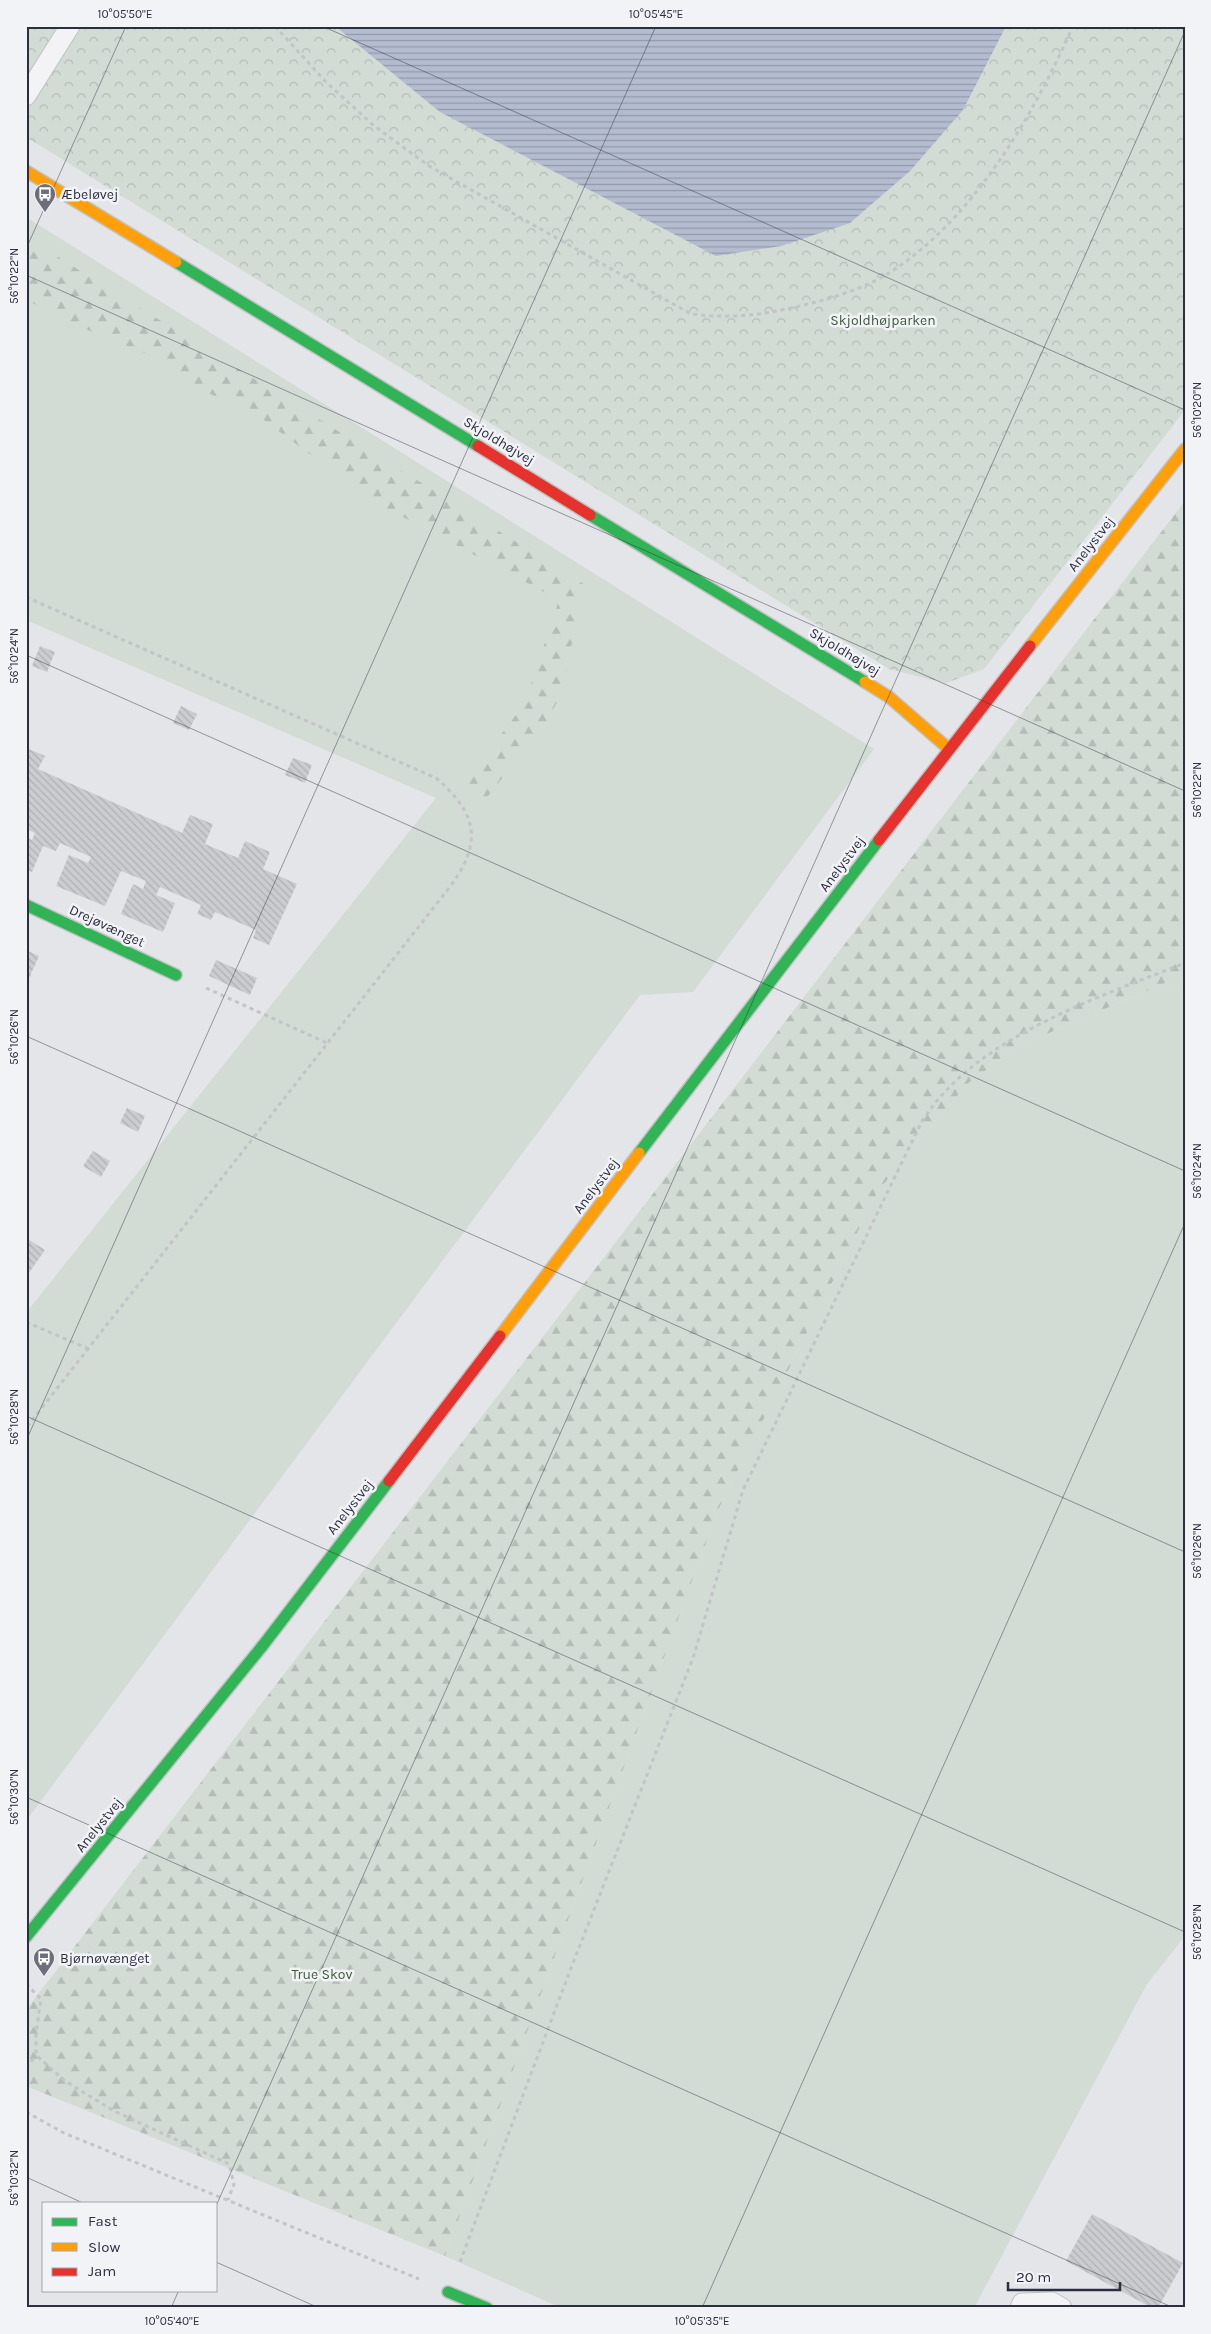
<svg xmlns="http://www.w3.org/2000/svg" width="1211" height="2334" font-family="Karla,sans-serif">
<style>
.grass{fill:#d2dbd4}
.forest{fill:url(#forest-firs)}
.park{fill:url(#park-crowns)}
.water{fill:url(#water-rules)}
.building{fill:url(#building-back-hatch)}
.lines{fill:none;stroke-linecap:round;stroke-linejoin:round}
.lane-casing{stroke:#c0c2c4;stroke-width:21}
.fast-casing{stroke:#c0c2c4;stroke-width:14}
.slow-casing{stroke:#c0c2c4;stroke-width:14}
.jam-casing{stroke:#c0c2c4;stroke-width:14}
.path{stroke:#c3c3c8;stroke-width:3;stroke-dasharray:4 4;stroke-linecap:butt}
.lane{stroke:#f3f3f5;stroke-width:19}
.fast{stroke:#30b455;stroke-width:11}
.slow{stroke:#ff9f0a;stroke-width:11}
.jam{stroke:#e5322d;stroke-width:11}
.ticks{fill:none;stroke:#2c2f40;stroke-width:1;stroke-opacity:0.45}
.labels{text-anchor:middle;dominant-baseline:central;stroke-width:5;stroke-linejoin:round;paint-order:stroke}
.poi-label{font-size:14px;fill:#2c2f40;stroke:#f2f3f7;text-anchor:start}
.park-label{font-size:14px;fill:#3a5a3a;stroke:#f2f3f7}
.street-label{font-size:14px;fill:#2c2f40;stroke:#f2f3f7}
.neatline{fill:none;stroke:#2c2f40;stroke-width:2}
.ticks-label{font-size:12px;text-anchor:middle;fill:#2c2f40}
</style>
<defs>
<pattern id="forest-firs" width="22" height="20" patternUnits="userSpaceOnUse" patternTransform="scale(1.25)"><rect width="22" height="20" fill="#d2dbd4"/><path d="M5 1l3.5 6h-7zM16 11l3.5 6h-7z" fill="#b4bcb7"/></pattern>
<pattern id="park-crowns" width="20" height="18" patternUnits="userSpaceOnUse" patternTransform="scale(1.25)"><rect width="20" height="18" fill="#d2dbd4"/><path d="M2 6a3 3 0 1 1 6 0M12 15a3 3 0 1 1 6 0" fill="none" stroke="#b4bcb7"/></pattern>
<pattern id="water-rules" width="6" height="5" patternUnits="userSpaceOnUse" patternTransform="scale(1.25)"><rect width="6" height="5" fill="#b4bcd0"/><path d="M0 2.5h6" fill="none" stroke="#9399aa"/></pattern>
<pattern id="building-back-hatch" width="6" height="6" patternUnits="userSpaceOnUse" patternTransform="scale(1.25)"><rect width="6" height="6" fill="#cbccd0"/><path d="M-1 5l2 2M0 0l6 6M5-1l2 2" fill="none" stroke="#aeb0b4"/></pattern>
</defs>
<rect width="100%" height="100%" fill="#e3e5e8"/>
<!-- grass -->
<g class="grass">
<path d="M26,217L874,749L693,992L640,995L26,1821V1313L436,798L26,620Z"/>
<path d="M1167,982L1185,993V1936L1147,1984L974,2308H561L445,2256L718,1510L878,1191L967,1084L1019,1046Z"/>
</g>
<!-- forest -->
<g class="forest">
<path d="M26,237L584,584L562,692L546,723L484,801L465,782L525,703L559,600L373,501L253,412L189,385L159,359L56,317L26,299Z"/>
<path d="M1185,501V993L1167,982L1019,1046L967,1084L878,1191L718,1510L445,2256L26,2086V2010Z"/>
</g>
<!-- park -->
<path class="park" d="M26,26H1185V410L984,669L946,683L889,669L26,137Z"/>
<!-- water -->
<path class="water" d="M335,26H1006L963,110L910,171L850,223L781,246L716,256L440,112Z"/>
<!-- building -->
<g class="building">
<path d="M40,646L55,652L47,672L32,666Z"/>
<path d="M181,706L197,714L189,730L173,723Z"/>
<path d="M26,748L45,756L38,769L182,833L190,815L213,824L205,844L238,858L245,841L270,852L263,869L297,884L269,945L253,938L256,930L215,912L211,920L197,914L201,905L160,887L156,895L175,903L163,932L121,914L133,884L143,889L146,881L121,871L105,906L56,886L69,855L88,863L91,857L60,843L56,851L43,846L32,872L26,869V842L28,838L32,840L35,833L26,829Z"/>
<path d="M293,758L312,765L305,783L285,775Z"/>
<path d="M26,950L39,956L26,985Z"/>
<path d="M216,960L257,978L250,995L209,976Z"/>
<path d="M127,1108L145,1116L138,1132L120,1123Z"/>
<path d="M93,1151L110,1161L101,1177L83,1166Z"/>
<path d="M26,1238L45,1250L26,1277Z"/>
<path d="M1092,2214L1183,2263L1158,2308H1152L1066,2261Z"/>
</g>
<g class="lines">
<!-- lane casing -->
<g class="lane-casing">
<g id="lane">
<path d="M26,96L70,26"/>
<path d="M1020,2308L1022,2303L1052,2302L1062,2308"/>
</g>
</g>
<!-- fast casing -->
<g class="fast-casing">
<g id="fast">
<path d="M176,262L478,446"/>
<path d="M590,515L865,682"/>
<path d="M26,905L176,975"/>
<path d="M639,1153L879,840"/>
<path d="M26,1937L264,1644L389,1481"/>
<path d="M448,2292L487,2308"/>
</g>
</g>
<!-- slow casing -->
<g class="slow-casing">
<g id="slow">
<path d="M26,171L176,262"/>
<path d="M1030,646L1185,449"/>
<path d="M865,682L889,697L949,749"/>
<path d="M500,1336L639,1153"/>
</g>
</g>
<!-- jam casing -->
<g class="jam-casing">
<g id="jam">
<path d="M478,446L590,515"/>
<path d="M879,840L1030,646"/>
<path d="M389,1481L500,1336"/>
</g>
</g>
<!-- path -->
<g class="path">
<path d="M275,26L325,81L373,125L429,166L691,314C732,319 764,315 804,305C836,297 870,287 898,267C977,213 1035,112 1073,26"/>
<path d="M26,597L436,778C478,814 483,843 449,888L26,1428"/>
<path d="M206,988L327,1043"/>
<path d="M26,1322L89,1349"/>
<path d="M26,1984L41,1999L36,2033V2055L65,2081L114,2111L229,2164L234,2184L228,2200"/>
<path d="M26,2068L36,2055"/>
<path d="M26,2112L64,2133L419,2279"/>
<path d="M460,2262L571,1968L693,1658L743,1490L922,1121C929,1112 935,1102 943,1094C1000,1030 1106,994 1185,963"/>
</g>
<!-- lane -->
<use href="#lane" class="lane"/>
<!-- fast -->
<use href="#fast" class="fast"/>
<!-- slow -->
<use href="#slow" class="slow"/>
<!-- jam -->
<use href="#jam" class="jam"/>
</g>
<!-- ticks -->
<path class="ticks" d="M322,26L1185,410M1177,26L1185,30M26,249L126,26M26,275L1185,791M26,655L1185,1171M26,1036L1185,1552M26,1416L1185,1932M26,1441L656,26M26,1797L1174,2308M26,2177L83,2203M216,2206L1185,31M216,2262L319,2308M171,2308L179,2290M702,2308L1185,1223"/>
<!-- icons -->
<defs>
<g id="bus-pin" transform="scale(1.125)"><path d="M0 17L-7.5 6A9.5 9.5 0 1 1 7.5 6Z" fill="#6c6f7b" stroke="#f2f3f7"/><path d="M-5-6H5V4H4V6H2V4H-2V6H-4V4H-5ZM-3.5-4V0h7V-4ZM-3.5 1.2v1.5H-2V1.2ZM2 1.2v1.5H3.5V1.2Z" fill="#fff"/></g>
</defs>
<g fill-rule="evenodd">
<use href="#bus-pin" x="45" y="194"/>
<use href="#bus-pin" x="44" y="1958"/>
</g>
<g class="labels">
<!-- poi labels -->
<g class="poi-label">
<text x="61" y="194">Æbeløvej</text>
<text x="60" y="1958">Bjørnøvænget</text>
</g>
<!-- park labels -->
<g class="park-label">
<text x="883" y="320">Skjoldhøjparken</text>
<text x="322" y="1974">True Skov</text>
</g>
<!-- street labels -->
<g class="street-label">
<text transform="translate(499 441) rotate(31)">Skjoldhøjvej</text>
<text transform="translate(1091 544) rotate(-52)">Anelystvej</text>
<text transform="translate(845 652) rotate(31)">Skjoldhøjvej</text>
<text transform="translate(842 864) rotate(-53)">Anelystvej</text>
<text transform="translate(107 926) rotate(25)">Drejøvænget</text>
<text transform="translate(596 1186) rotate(-53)">Anelystvej</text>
<text transform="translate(350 1507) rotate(-52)">Anelystvej</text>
<text transform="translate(99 1825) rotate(-51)">Anelystvej</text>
</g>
</g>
<!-- border -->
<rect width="1211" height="2334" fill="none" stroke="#f2f3f7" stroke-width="55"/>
<!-- legend -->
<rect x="42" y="2202" width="175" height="90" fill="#f2f3f7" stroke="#a3a5ae"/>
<rect x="52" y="2218" width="25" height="8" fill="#30b455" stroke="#a3a5ae"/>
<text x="88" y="2226" font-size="15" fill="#2c2f40">Fast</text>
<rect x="52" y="2243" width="25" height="8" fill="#ff9f0a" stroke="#a3a5ae"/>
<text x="88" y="2252" font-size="15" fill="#2c2f40">Slow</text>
<rect x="52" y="2268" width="25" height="8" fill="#e5322d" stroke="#a3a5ae"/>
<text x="88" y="2276" font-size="15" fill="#2c2f40">Jam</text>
<!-- scale -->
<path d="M1008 2282v8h112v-8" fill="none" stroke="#2c2f40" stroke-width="2.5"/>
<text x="1016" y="2282" font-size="15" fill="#2c2f40" stroke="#f2f3f7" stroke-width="4" paint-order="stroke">20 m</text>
<rect x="28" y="28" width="1156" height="2278" class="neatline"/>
<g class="ticks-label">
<text x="125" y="18">10°05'50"E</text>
<text x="656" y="18">10°05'45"E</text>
<text transform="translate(14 276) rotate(-90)" y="4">56°10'22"N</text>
<text transform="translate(1197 410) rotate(-90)" y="4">56°10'20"N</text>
<text transform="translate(14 656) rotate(-90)" y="4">56°10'24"N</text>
<text transform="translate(1197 790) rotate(-90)" y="4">56°10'22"N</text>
<text transform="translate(14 1037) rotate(-90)" y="4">56°10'26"N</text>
<text transform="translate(1197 1171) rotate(-90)" y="4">56°10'24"N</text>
<text transform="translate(14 1417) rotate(-90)" y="4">56°10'28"N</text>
<text transform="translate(1197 1551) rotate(-90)" y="4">56°10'26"N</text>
<text transform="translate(14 1797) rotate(-90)" y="4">56°10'30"N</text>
<text transform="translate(1197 1932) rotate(-90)" y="4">56°10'28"N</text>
<text transform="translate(14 2178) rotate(-90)" y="4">56°10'32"N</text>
<text x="172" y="2325">10°05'40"E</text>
<text x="702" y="2325">10°05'35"E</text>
</g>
</svg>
